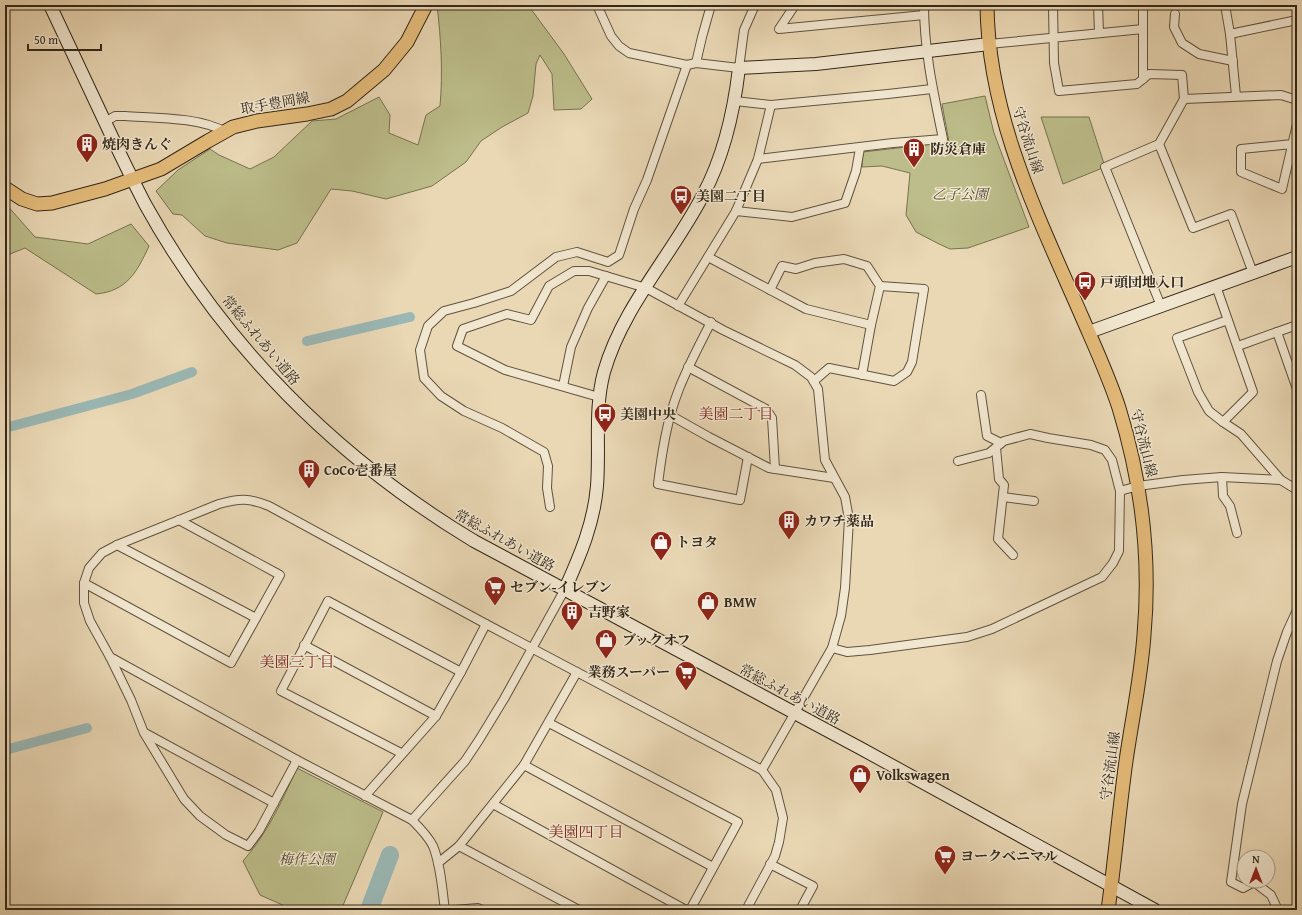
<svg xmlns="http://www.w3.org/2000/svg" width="1302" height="915" font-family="'Gentium Book Plus','Noto Serif JP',serif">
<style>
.green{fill:#bcbd8a;stroke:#777251}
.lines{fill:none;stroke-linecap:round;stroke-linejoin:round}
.canal{stroke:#9ab8b5;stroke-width:10}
.river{stroke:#9ab8b5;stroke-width:18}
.street-casing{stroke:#60533f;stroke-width:10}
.secondary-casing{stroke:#322718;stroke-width:14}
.primary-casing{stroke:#322718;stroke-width:15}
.street{stroke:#f1e6cf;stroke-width:8}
.secondary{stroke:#f1e6cf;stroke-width:12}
.primary{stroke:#e5bc7a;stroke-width:13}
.labels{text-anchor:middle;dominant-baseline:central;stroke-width:3;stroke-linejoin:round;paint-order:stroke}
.street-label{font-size:14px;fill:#322718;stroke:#f1e6cf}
.poi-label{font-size:14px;font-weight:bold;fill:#322718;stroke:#f1e6cf;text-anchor:start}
.park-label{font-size:14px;font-style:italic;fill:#544c34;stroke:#f1e6cf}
.neighbourhood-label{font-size:15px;fill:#7a1f14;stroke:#f1e6cf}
</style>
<rect width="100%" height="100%" fill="#ead8b5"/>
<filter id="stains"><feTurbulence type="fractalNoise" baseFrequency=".005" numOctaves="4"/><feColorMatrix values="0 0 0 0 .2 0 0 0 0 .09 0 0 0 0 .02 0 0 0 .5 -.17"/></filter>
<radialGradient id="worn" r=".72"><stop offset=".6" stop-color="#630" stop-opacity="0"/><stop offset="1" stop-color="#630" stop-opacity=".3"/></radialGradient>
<!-- green -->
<g class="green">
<path d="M437,5H528L564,54L592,99L581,109L554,110L552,74L540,55L536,64L533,96L528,113L502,127L481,141L466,162L432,186L386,199L352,191L331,189L297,243L278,250L227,243L205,236L182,215L173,214L156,191L178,170L210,149L219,155L250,169L274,157L312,121L336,119L379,97L390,115L389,133L418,145L426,115L440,106C443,72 441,39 437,5Z"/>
<path d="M985,96L994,133L1029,227L968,248L950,249L939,244L916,232L906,215L910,173L882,166L862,167L863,152L949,142L942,104Z"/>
<path d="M1041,117H1089L1105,167L1063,184Z"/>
<path d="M5,203L35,237L88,244L131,224L149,246C137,272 127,291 96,294L25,248L5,256Z"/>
<path d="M297,768L383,812L341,910H294L260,895L243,861C267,834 282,801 297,768Z"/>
</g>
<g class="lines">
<!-- canal -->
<g class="canal">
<path d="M307,341L410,317"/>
<path d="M5,428L132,394L192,372"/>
<path d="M5,750L87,728"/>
</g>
<!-- river -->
<path class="river" d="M369,910L390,855"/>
<!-- street casing -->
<g class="street-casing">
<g id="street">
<path d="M597,5L611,36L619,46L629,53L687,65L696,63L739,68L744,30L755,5"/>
<path d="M795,5L779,29L924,15"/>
<path d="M1053,5L1054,63L1059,91L1137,84L1149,74L1182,75L1184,99"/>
<path d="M1098,5L1099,33"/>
<path d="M1225,5L1230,34L1236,96"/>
<path d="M1175,14L1174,27L1182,43L1199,54L1233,61"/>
<path d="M1230,34L1297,20"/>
<path d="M989,44L1143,29"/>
<path d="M696,63L702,37L711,5"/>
<path d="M1143,79V5"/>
<path d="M735,101L771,105L888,94L932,89"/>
<path d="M105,122L115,116H125C154,118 201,117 225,132"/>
<path d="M1159,144L1105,167L1161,306"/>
<path d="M1292,144L1241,149V172L1282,189L1297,124"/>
<path d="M758,159L893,143L943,139C934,95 924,51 924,5"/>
<path d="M736,211L792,217L845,203L856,171L860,148"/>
<path d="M708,257L806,309L871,325"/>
<path d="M1253,273L1231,214L1193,228L1159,144L1184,99L1281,95L1297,100"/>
<path d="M1216,286L1253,392L1223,422L1209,411L1198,392L1177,338L1228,320"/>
<path d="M770,290L782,266L796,269L815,263L844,259L867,266L880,286L871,325L862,375"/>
<path d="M678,306L736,211L758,159L771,105"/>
<path d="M711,322C700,344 688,366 679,389C667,419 662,452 658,484L740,500L748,457"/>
<path d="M1297,325L1277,332L1297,389"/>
<path d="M1238,346L1277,332"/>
<path d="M688,367L766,409L772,418L775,469"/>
<path d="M814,381L829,368L894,381L907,372L912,362L924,289L880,286"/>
<path d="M563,386L571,347L588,308L606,276"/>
<path d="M981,395L987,436L1001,443"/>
<path d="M599,397L505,370L457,346L463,329L507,314L531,320L549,286L574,271H589L646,288L723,330L795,365L811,377L818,389L825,460L845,497L849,519L845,588L841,616L832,648L762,770"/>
<path d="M670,415L709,437L769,468L834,478"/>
<path d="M1223,422L1241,434L1281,480"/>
<path d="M996,448L999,479L1004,485L998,539L1013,555"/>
<path d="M958,461L989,453L1004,441L1030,434L1048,438L1091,445L1105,450L1112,460L1120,491"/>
<path d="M1222,477L1223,496L1230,506L1237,533"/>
<path d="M1003,497L1034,501"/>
<path d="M550,507L547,488L548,466L544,452L502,428L464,411L441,396L424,378L420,350L428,326L444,311L474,303L511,291L556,257L577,252L608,262L619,255L634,209L647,180L687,65"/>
<path d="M117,545L256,618"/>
<path d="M84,583L231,663L280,575L179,520"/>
<path d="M304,645L436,716"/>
<path d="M832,648L847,652L870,650L967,637L992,629L1102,577L1113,563L1119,551L1120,491L1138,486L1183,480L1222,477L1281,480L1297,490"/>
<path d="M110,657L131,700L144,733L184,799L200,816L226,835L248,846L259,831L297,760"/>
<path d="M549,723L738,822L690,910"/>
<path d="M145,733L274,803"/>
<path d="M401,753L281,691L328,601L461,672"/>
<path d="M524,765L713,867"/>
<path d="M365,796L436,716L461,672L486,624"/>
<path d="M493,804L686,910"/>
<path d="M412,820L465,761L479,740L504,699L565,589"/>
<path d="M459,846L579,910"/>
<path d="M438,863L459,846L524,765L577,672"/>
<path d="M770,864L813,886L800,910"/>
<path d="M445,910C442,889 441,866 433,846C428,836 420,828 412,820L297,760L110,657L90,621L84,603V583L89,568L102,553L117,545L219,504C241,498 248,498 269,506L486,624L762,770L776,790L783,818L779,842L775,856L746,910"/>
<path d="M454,910L478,908L482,910"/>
<path d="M1278,910L1271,895L1254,882L1243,888L1231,882L1242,804L1277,661L1287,632L1297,610"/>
</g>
</g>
<!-- secondary casing -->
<g class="secondary-casing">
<g id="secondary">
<path d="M50,5C68,44 87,83 105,122C118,150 131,177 145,204C223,345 336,458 474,541L860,748L1155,910"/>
<path d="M1089,332L1297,257"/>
<path d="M565,589C580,556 594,523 597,486C600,448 594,409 604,372C623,306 672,255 703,195C724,156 734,111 739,68L816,64L989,44"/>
</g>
</g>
<!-- primary casing -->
<g class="primary-casing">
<g id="primary">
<path d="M987,5C988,117 1038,216 1082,317C1095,347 1109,377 1119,408C1142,483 1151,557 1144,635C1141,678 1132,719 1126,761C1119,811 1115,860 1108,910"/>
<path d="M5,188L22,199L37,204L52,203L105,189L161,169L208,141L233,127L257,121L307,114L331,109L347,101L384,70L407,42L426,5"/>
</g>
</g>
<!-- street -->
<use href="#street" class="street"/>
<!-- secondary -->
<use href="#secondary" class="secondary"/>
<!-- primary -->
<use href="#primary" class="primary"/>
</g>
<!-- icons -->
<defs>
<g id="building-pin" transform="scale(1.15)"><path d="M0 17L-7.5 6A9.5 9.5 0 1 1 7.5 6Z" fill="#8f2418" stroke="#f1e6cf"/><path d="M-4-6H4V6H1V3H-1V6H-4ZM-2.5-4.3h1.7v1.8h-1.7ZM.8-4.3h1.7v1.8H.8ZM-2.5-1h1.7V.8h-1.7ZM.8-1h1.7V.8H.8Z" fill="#fff"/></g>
<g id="bus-pin" transform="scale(1.15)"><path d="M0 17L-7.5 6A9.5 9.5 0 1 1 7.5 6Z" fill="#8f2418" stroke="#f1e6cf"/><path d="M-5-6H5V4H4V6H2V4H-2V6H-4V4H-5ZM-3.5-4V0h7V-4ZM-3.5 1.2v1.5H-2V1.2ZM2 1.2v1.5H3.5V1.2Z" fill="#fff"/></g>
<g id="shop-pin" transform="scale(1.15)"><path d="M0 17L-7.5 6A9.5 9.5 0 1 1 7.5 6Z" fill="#8f2418" stroke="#f1e6cf"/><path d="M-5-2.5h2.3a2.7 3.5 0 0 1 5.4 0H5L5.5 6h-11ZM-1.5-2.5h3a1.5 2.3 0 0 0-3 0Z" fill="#fff"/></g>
<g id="supermarket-pin" transform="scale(1.15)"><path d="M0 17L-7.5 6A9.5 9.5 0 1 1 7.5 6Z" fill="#8f2418" stroke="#f1e6cf"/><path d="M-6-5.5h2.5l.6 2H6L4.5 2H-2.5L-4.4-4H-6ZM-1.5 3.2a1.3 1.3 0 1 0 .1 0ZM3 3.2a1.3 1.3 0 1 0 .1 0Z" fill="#fff"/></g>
</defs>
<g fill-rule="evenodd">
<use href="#building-pin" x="87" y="144"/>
<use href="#building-pin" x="914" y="149"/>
<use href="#bus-pin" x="681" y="196"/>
<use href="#bus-pin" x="1085" y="282"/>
<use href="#bus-pin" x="605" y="414"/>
<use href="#building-pin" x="309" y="470"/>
<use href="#building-pin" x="789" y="521"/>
<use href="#shop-pin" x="661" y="542"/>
<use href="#supermarket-pin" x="495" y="587"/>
<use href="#shop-pin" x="708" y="602"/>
<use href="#building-pin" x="572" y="612"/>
<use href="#shop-pin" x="606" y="640"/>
<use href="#supermarket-pin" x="686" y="672"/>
<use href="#shop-pin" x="860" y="775"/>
<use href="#supermarket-pin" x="945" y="856"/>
</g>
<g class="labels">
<!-- street labels -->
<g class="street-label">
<text transform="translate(275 103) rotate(-10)">取手豊岡線</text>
<text transform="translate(1028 140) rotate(72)">守谷流山線</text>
<text transform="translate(261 340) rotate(50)">常総ふれあい道路</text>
<text transform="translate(1144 443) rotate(76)">守谷流山線</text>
<text transform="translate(505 540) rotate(29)">常総ふれあい道路</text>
<text transform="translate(790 694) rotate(28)">常総ふれあい道路</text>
<text transform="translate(1110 766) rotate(-82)">守谷流山線</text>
</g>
<!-- poi labels -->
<g class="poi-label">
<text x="102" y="144">焼肉きんぐ</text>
<text x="930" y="149">防災倉庫</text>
<text x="696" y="196">美園二丁目</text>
<text x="1100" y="282">戸頭団地入口</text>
<text x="620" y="414">美園中央</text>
<text x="324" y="470">CoCo壱番屋</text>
<text x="804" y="521">カワチ薬品</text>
<text x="676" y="542">トヨタ</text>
<text x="510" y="587">セブン-イレブン</text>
<text x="724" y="602">BMW</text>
<text x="588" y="612">吉野家</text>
<text x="622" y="640">ブックオフ</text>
<text x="670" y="672" text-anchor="end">業務スーパー</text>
<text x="876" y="775">Volkswagen</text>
<text x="960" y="856">ヨークベニマル</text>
</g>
<!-- park labels -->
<g class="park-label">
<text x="960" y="194">乙子公園</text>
<text x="307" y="859">梅作公園</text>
</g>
<!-- neighbourhood labels -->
<g class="neighbourhood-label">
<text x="736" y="413">美園二丁目</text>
<text x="297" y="661">美園三丁目</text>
<text x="586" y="831">美園四丁目</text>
</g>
</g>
<!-- margin -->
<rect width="1302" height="915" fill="none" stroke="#ead8b5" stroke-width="20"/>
<rect x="6" y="6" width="1290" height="903" fill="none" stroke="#322718" stroke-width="2"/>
<rect x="10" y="10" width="1282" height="895" fill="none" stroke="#322718"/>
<!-- north arrow -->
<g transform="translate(1256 869)"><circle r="19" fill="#f1e6cf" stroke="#a59a86"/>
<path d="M0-3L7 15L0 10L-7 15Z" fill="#8f2418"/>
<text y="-6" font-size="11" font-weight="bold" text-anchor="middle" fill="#322718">N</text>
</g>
<!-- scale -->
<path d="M28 44v6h73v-6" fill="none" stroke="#322718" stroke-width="2"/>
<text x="34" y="44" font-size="12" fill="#322718" stroke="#f1e6cf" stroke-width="3" paint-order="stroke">50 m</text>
<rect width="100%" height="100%" filter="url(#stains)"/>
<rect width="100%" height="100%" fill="url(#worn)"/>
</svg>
